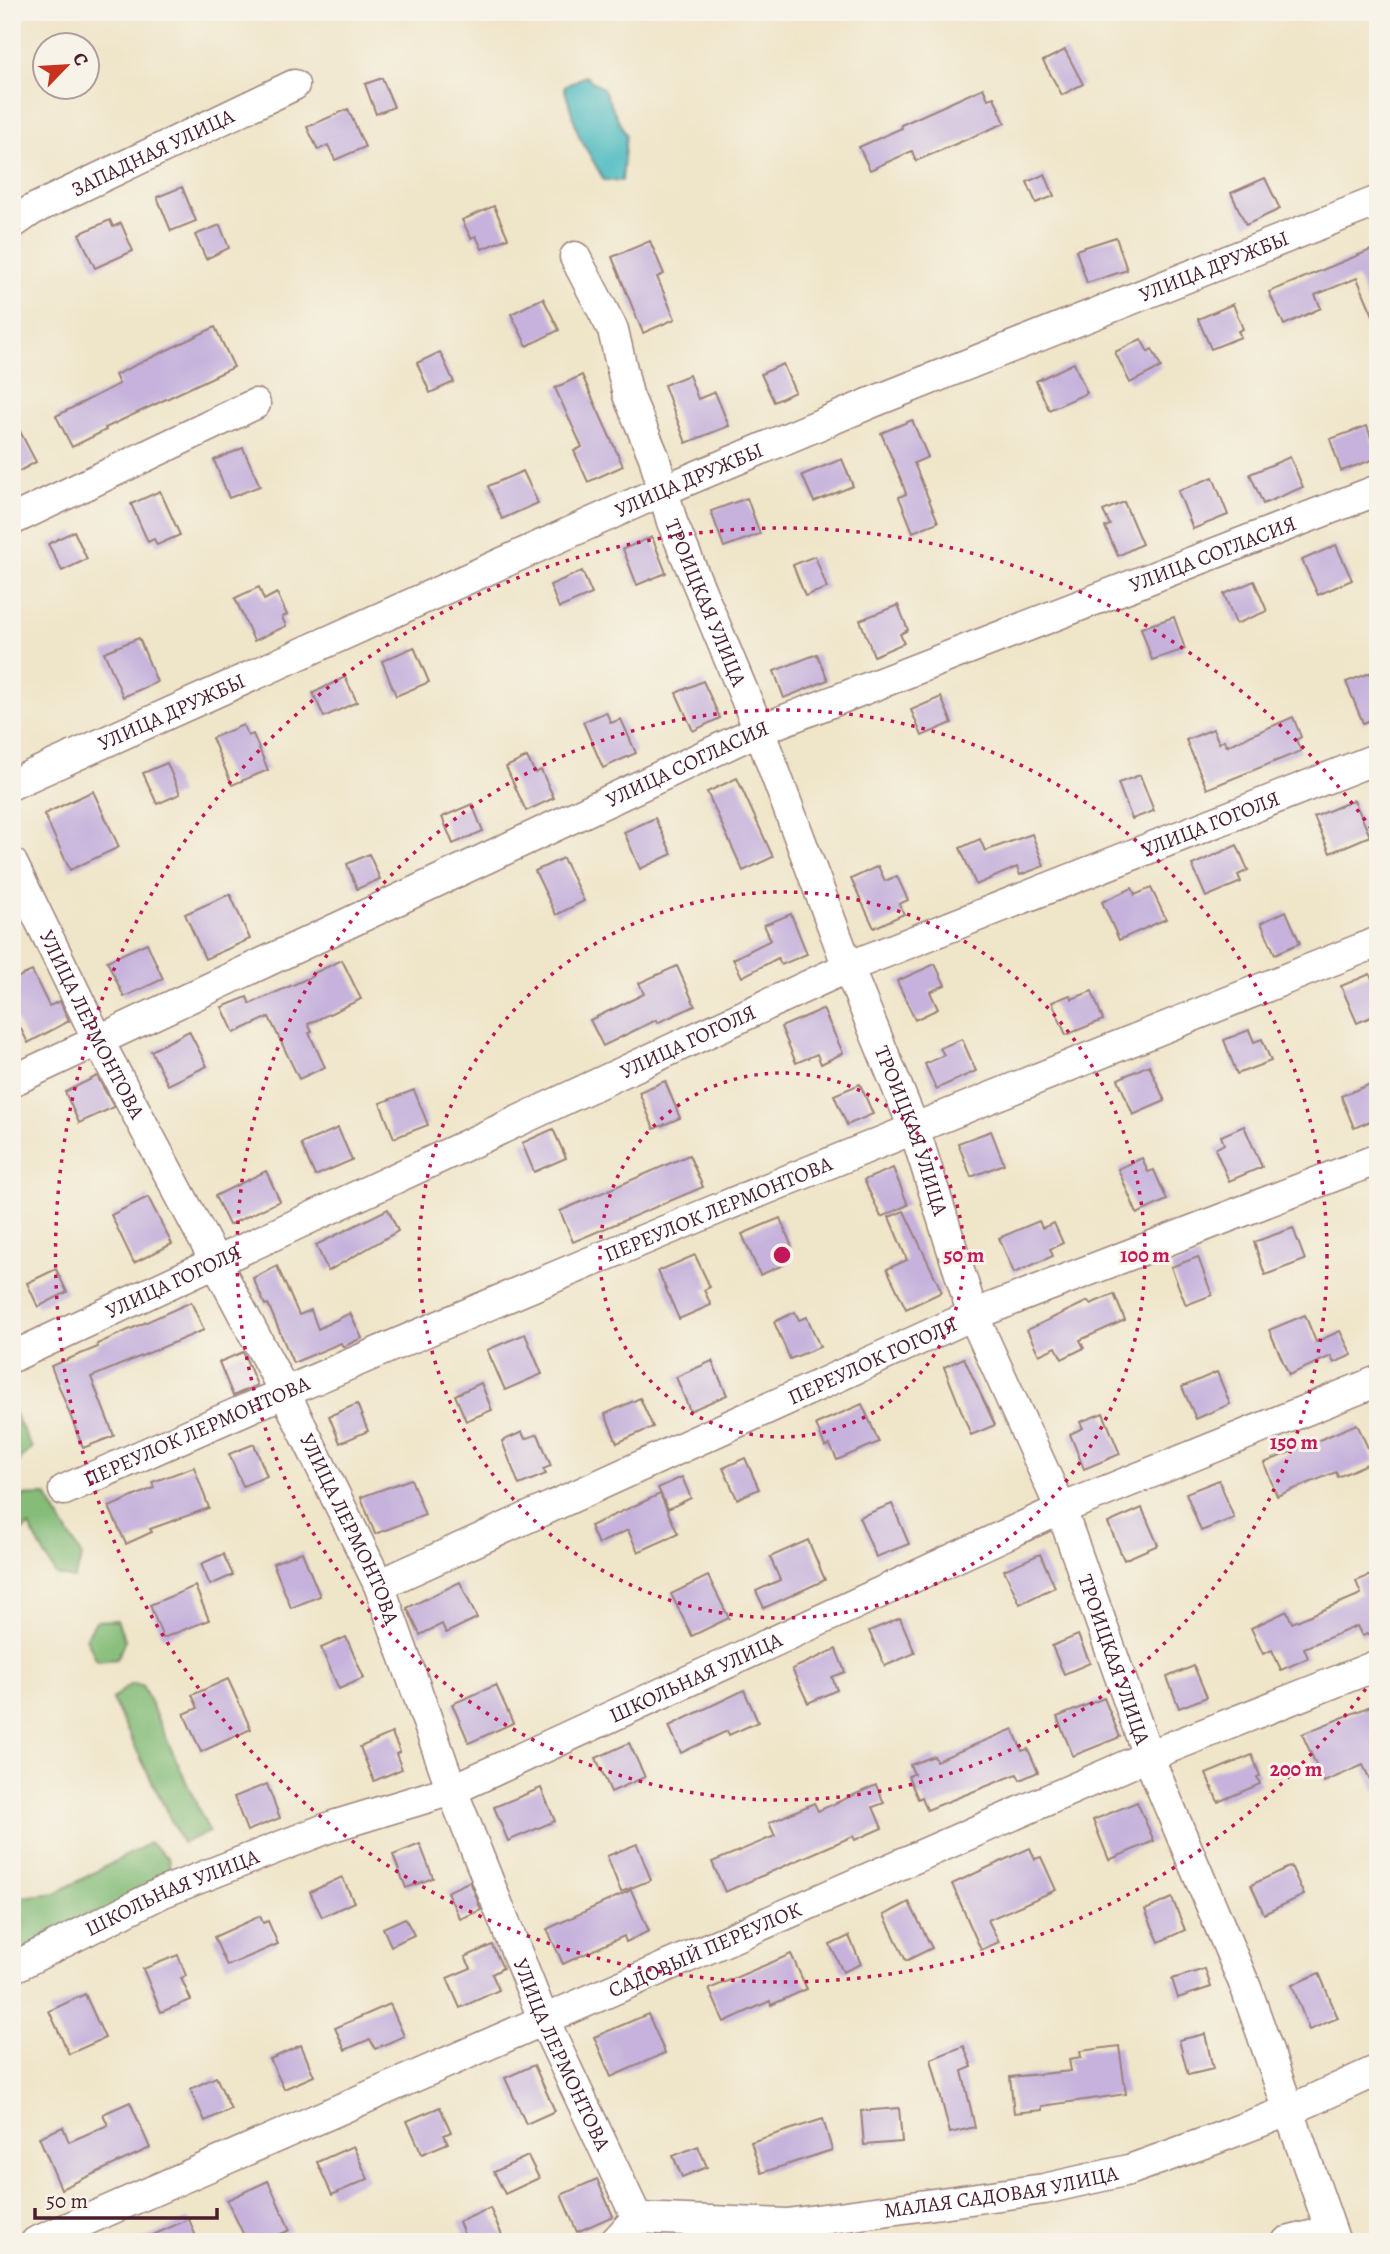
<svg xmlns="http://www.w3.org/2000/svg" width="1390" height="2254" font-family="Alegreya,serif">
<style>
.forest{fill:#84bc78;stroke:#676e52;stroke-width:2}
.water{fill:#4dbbc1;stroke:#4c6d76;stroke-width:2}
.building{fill:#c6b2dc}
.lines{fill:none;stroke-linecap:round;stroke-linejoin:round}
.minor-casing{stroke:#9c827a;stroke-width:33}
.minor{stroke:#fff;stroke-width:30}
.ring{fill:none;stroke:#c2185b;stroke-width:3.5;stroke-dasharray:3.5 7}
.labels{text-anchor:middle;dominant-baseline:central;stroke-width:6;stroke-linejoin:round;paint-order:stroke}
.street-label{font-size:21px;fill:#4a1f2b;stroke:#f7f3e8}
.centre{fill:#c2185b;stroke:#f7f3e8;stroke-width:3.5}
.ring-label{font-size:21px;text-anchor:middle;font-weight:bold;fill:#c2185b;stroke:#f7f3e8;stroke-width:6;stroke-linejoin:round;paint-order:stroke}
</style>
<rect width="100%" height="100%" fill="#f7f3e8"/>
<filter id="ink" filterUnits="userSpaceOnUse"><feTurbulence type="fractalNoise" baseFrequency=".0143" numOctaves="2"/><feDisplacementMap in="SourceGraphic" scale="14" xChannelSelector="R" yChannelSelector="G"/><feConvolveMatrix kernelMatrix="1 2 1 2 8 2 1 2 1" color-interpolation-filters="sRGB"/></filter>
<filter id="wash" filterUnits="userSpaceOnUse"><feTurbulence type="fractalNoise" baseFrequency=".00686" numOctaves="4" result="noise"/><feDisplacementMap in="SourceGraphic" scale="28" xChannelSelector="R" yChannelSelector="G"/><feGaussianBlur stdDeviation="1.57" result="paint"/><feColorMatrix in="noise" values="0 0 0 0 0 0 0 0 0 0 0 0 0 0 0 0 0 1.4 0 .05"/><feComposite in="paint" operator="in"/></filter>
<g filter="url(#wash)">
<rect width="100%" height="100%" fill="#efe5c9"/>
<!-- forest -->
<g class="forest">
<path d="M12,1409L32,1448L12,1468Z"/>
<path d="M46,1495L82,1557L74,1579L56,1575L29,1526L12,1539V1496Z"/>
<path d="M117,1620L125,1640L117,1659L97,1661L86,1638L96,1621Z"/>
<path d="M131,1684L142,1685L209,1832L182,1843L112,1699Z"/>
<path d="M150,1843L168,1858L173,1881L12,1958V1898L56,1893Z"/>
</g>
<!-- water -->
<path class="water" d="M585,76L603,89L626,135L622,181L604,180L579,136L564,87Z"/>
<g id="blocks">
<!-- building -->
<g class="building">
<path d="M1065,50L1083,84L1062,95L1043,61Z"/>
<path d="M382,78L394,107L376,114L365,84Z"/>
<path d="M983,88L988,99L994,97L1005,123L916,161L912,151L870,170L859,147L902,128L901,125Z"/>
<path d="M348,109L365,147L335,160L328,145L318,150L307,127Z"/>
<path d="M1045,174L1054,196L1036,203L1027,182Z"/>
<path d="M1265,178L1280,209L1246,225L1231,193Z"/>
<path d="M182,187L196,221L171,231L157,197Z"/>
<path d="M494,206L508,238L482,249L476,236L471,238L462,220Z"/>
<path d="M110,220L113,227L121,223L133,251L95,268L79,234Z"/>
<path d="M220,225L229,248L206,259L195,235Z"/>
<path d="M1116,237L1127,270L1087,283L1076,250Z"/>
<path d="M650,241L664,274L657,277L675,319L643,333L612,257Z"/>
<path d="M1378,247V327L1357,278L1315,295L1321,308L1284,325L1269,292Z"/>
<path d="M543,298L559,330L527,346L511,314Z"/>
<path d="M1233,304L1243,329L1238,331L1241,337L1211,349L1198,319Z"/>
<path d="M215,327L234,367L105,428L106,430L72,447L56,416L119,384L115,375Z"/>
<path d="M1141,339L1148,352L1152,349L1161,367L1130,383L1115,352Z"/>
<path d="M440,352L454,382L430,393L417,363Z"/>
<path d="M1074,363L1087,393L1049,410L1036,381Z"/>
<path d="M783,364L795,392L774,402L761,374Z"/>
<path d="M582,375L623,466L588,482L574,451L582,447L555,388Z"/>
<path d="M689,375L698,399L715,392L729,426L686,443L664,385Z"/>
<path d="M12,416L36,462L12,475Z"/>
<path d="M912,420L928,457L914,463L938,522L913,532L899,497L906,494L901,479L881,433Z"/>
<path d="M1367,426L1378,458L1341,471L1330,439Z"/>
<path d="M243,448L260,486L229,498L214,460Z"/>
<path d="M1290,457L1303,487L1263,504L1250,474Z"/>
<path d="M842,459L853,486L814,502L802,475Z"/>
<path d="M523,471L538,503L502,519L488,486Z"/>
<path d="M1213,477L1228,515L1193,529L1178,491Z"/>
<path d="M160,491L180,535L157,545L154,539L148,542L131,504Z"/>
<path d="M747,498L760,534L724,547L711,511Z"/>
<path d="M1124,502L1142,544L1118,556L1105,527L1110,525L1103,511Z"/>
<path d="M74,531L87,559L62,571L48,544Z"/>
<path d="M652,537L666,573L637,585L623,549Z"/>
<path d="M1336,545L1352,580L1318,595L1302,560Z"/>
<path d="M815,556L827,588L805,596L793,565Z"/>
<path d="M582,571L592,594L559,608L550,585Z"/>
<path d="M1254,581L1267,611L1236,624L1224,594Z"/>
<path d="M259,587L264,600L277,593L287,615L282,617L286,626L254,641L235,598Z"/>
<path d="M898,605L908,630L900,634L904,643L874,656L860,620Z"/>
<path d="M1174,617L1185,649L1152,660L1141,628Z"/>
<path d="M139,638L157,682L123,697L104,652Z"/>
<path d="M414,647L429,682L396,696L382,661Z"/>
<path d="M817,654L828,680L784,698L774,671Z"/>
<path d="M1378,670V717L1363,723L1346,682Z"/>
<path d="M345,677L357,702L324,717L313,693Z"/>
<path d="M703,681L720,718L693,731L676,693Z"/>
<path d="M941,697L952,723L922,736L911,710Z"/>
<path d="M606,712L611,723L621,719L636,753L603,768L583,722Z"/>
<path d="M1293,717L1301,737L1296,740L1301,751L1207,789L1186,740L1213,729L1219,743L1224,740L1227,746Z"/>
<path d="M243,725L248,736L253,734L268,770L232,785L212,738Z"/>
<path d="M527,757L535,773L541,770L554,798L526,811L506,767Z"/>
<path d="M167,763L180,794L157,804L143,773Z"/>
<path d="M1140,775L1154,811L1132,819L1118,783Z"/>
<path d="M737,778L773,857L743,871L707,792Z"/>
<path d="M93,791L119,847L70,870L44,814Z"/>
<path d="M1354,800L1370,836L1330,853L1314,817Z"/>
<path d="M472,804L483,831L453,844L442,817Z"/>
<path d="M655,818L672,854L640,869L624,832Z"/>
<path d="M1032,834L1044,866L1020,875L1017,867L976,885L960,848L980,839L985,851Z"/>
<path d="M1237,845L1248,870L1238,875L1241,882L1206,897L1192,865Z"/>
<path d="M369,854L380,879L357,889L347,864Z"/>
<path d="M563,858L584,901L556,915L535,871Z"/>
<path d="M878,866L885,881L897,876L908,900L899,904L904,914L874,928L851,879Z"/>
<path d="M1132,888L1135,895L1151,888L1166,919L1119,940L1102,902Z"/>
<path d="M230,894L250,939L205,959L185,914Z"/>
<path d="M1286,911L1300,943L1275,954L1261,923Z"/>
<path d="M791,914L807,954L781,965L778,958L742,977L733,959L771,940L764,925Z"/>
<path d="M147,943L163,979L124,997L107,961Z"/>
<path d="M342,960L361,999L308,1024L312,1032L309,1033L325,1067L299,1079L269,1017L234,1033L222,1007L247,997L250,1004L313,976L312,974Z"/>
<path d="M935,964L945,985L930,992L938,1009L915,1020L897,981Z"/>
<path d="M677,966L695,1006L657,1023L656,1020L603,1046L590,1020L644,994L639,983Z"/>
<path d="M32,971L49,1006L60,1001L69,1021L28,1043L12,1011V980Z"/>
<path d="M1370,974L1378,992V1014L1357,1023L1341,986Z"/>
<path d="M1092,991L1103,1020L1066,1035L1052,1002L1070,995L1072,999Z"/>
<path d="M823,1009L843,1053L821,1064L817,1054L796,1063L781,1027Z"/>
<path d="M1249,1030L1254,1042L1262,1039L1271,1061L1237,1074L1224,1040Z"/>
<path d="M189,1031L207,1066L168,1085L151,1051Z"/>
<path d="M962,1039L976,1071L936,1089L925,1064L944,1055L940,1048Z"/>
<path d="M1149,1065L1165,1101L1133,1115L1118,1079Z"/>
<path d="M97,1076L114,1107L79,1123L65,1092Z"/>
<path d="M665,1081L680,1118L654,1129L639,1092Z"/>
<path d="M1378,1081V1118L1354,1128L1341,1096Z"/>
<path d="M860,1084L873,1114L847,1125L834,1095Z"/>
<path d="M414,1090L428,1125L394,1138L380,1103Z"/>
<path d="M1244,1126L1262,1167L1229,1181L1215,1149L1224,1144L1221,1136Z"/>
<path d="M338,1128L352,1160L315,1176L301,1144Z"/>
<path d="M553,1129L566,1158L534,1172L522,1143Z"/>
<path d="M991,1131L1004,1164L971,1177L958,1143Z"/>
<path d="M689,1155L703,1187L573,1242L560,1211Z"/>
<path d="M1142,1158L1148,1172L1154,1170L1167,1200L1137,1214L1118,1169Z"/>
<path d="M893,1168L908,1205L881,1217L864,1180Z"/>
<path d="M266,1171L280,1201L229,1225L215,1196Z"/>
<path d="M148,1197L172,1244L134,1263L111,1215Z"/>
<path d="M388,1209L398,1231L328,1271L316,1245Z"/>
<path d="M904,1211L942,1292L906,1309L887,1269L907,1260L889,1217Z"/>
<path d="M780,1218L792,1247L783,1251L788,1263L760,1275L742,1234Z"/>
<path d="M1039,1221L1042,1228L1054,1223L1063,1243L1050,1249L1053,1256L1014,1273L999,1238Z"/>
<path d="M1293,1228L1305,1260L1265,1275L1254,1242Z"/>
<path d="M695,1255L710,1287L704,1290L711,1305L679,1319L658,1271Z"/>
<path d="M1198,1257L1212,1295L1186,1305L1171,1267Z"/>
<path d="M277,1266L299,1315L311,1310L318,1329L350,1313L362,1338L343,1347L341,1343L293,1363L268,1304L265,1305L253,1278Z"/>
<path d="M56,1269L67,1292L38,1307L27,1283Z"/>
<path d="M1114,1294L1125,1320L1080,1340L1084,1348L1062,1359L1056,1347L1039,1355L1027,1330L1088,1301L1090,1304Z"/>
<path d="M191,1302L204,1330L91,1377L114,1436L83,1448L51,1366L98,1347L97,1344Z"/>
<path d="M795,1312L799,1320L807,1317L820,1347L790,1359L774,1322Z"/>
<path d="M1305,1315L1316,1342L1340,1331L1352,1355L1334,1363L1331,1356L1289,1375L1269,1330Z"/>
<path d="M525,1334L542,1374L505,1390L487,1350Z"/>
<path d="M243,1352L257,1385L233,1396L219,1362Z"/>
<path d="M964,1358L995,1425L971,1435L944,1367Z"/>
<path d="M712,1361L727,1395L690,1411L676,1377Z"/>
<path d="M1217,1372L1230,1404L1196,1419L1182,1387Z"/>
<path d="M481,1383L492,1410L466,1421L455,1395Z"/>
<path d="M640,1398L653,1427L617,1443L605,1414Z"/>
<path d="M357,1404L368,1431L340,1443L329,1416Z"/>
<path d="M862,1404L879,1442L837,1460L830,1445L825,1447L816,1424Z"/>
<path d="M1103,1413L1120,1454L1084,1469L1070,1434L1083,1428L1080,1422Z"/>
<path d="M1357,1424L1374,1461L1338,1477L1336,1472L1277,1496L1264,1463Z"/>
<path d="M522,1432L525,1439L538,1434L551,1466L543,1469L546,1474L519,1485L502,1441Z"/>
<path d="M254,1444L267,1476L243,1486L229,1454Z"/>
<path d="M745,1458L759,1489L737,1499L723,1468Z"/>
<path d="M194,1467L209,1508L150,1529L152,1532L126,1544L109,1507L154,1488L152,1482Z"/>
<path d="M682,1477L691,1498L668,1509L658,1488Z"/>
<path d="M411,1479L425,1515L375,1534L361,1497Z"/>
<path d="M1219,1480L1234,1518L1201,1531L1186,1493Z"/>
<path d="M660,1494L678,1534L638,1552L628,1530L598,1544L590,1526Z"/>
<path d="M892,1504L909,1544L876,1557L859,1517Z"/>
<path d="M1142,1508L1158,1545L1124,1560L1108,1523Z"/>
<path d="M808,1540L825,1580L764,1608L756,1591L780,1580L770,1557Z"/>
<path d="M302,1552L320,1596L291,1608L273,1563Z"/>
<path d="M223,1554L233,1575L210,1585L201,1564Z"/>
<path d="M1040,1554L1055,1587L1020,1604L1004,1570Z"/>
<path d="M1378,1572V1632L1377,1630L1362,1636L1357,1626L1304,1648L1308,1658L1281,1670L1272,1650L1263,1654L1251,1628L1287,1611L1292,1623L1361,1594L1356,1581Z"/>
<path d="M708,1576L729,1618L692,1636L671,1594Z"/>
<path d="M460,1582L477,1618L446,1633L442,1624L420,1635L407,1608Z"/>
<path d="M195,1586L209,1620L163,1638L150,1605Z"/>
<path d="M900,1618L915,1653L885,1666L869,1631Z"/>
<path d="M1078,1635L1090,1663L1064,1674L1052,1646Z"/>
<path d="M346,1637L364,1678L339,1689L321,1648Z"/>
<path d="M836,1649L845,1672L832,1677L837,1690L808,1703L792,1669Z"/>
<path d="M1194,1666L1207,1697L1179,1708L1167,1677Z"/>
<path d="M228,1679L251,1729L201,1752L184,1714L198,1708L192,1695Z"/>
<path d="M496,1685L513,1723L469,1743L452,1704Z"/>
<path d="M744,1690L758,1722L729,1735L727,1731L681,1753L669,1726Z"/>
<path d="M1104,1698L1120,1737L1073,1756L1057,1717Z"/>
<path d="M1378,1703V1796L1363,1765L1324,1782L1302,1734Z"/>
<path d="M1013,1729L1022,1751L1028,1749L1038,1772L1020,1780L1017,1774L927,1810L922,1797L918,1799L908,1776L914,1774L910,1765L934,1756L936,1761Z"/>
<path d="M392,1733L400,1752L396,1754L402,1769L374,1781L360,1747Z"/>
<path d="M629,1743L645,1777L611,1792L596,1758Z"/>
<path d="M1252,1755L1260,1776L1257,1777L1260,1784L1218,1802L1206,1774Z"/>
<path d="M267,1784L280,1818L247,1831L234,1797Z"/>
<path d="M876,1785L884,1803L873,1807L882,1828L855,1840L853,1836L725,1892L712,1862L775,1836L769,1823L814,1803L818,1811Z"/>
<path d="M541,1788L555,1821L508,1841L494,1807Z"/>
<path d="M1137,1802L1154,1841L1109,1860L1093,1820Z"/>
<path d="M420,1844L433,1878L406,1888L393,1855Z"/>
<path d="M637,1844L651,1880L621,1892L607,1856Z"/>
<path d="M1030,1848L1035,1859L1041,1857L1056,1890L988,1920L999,1942L981,1950L952,1884Z"/>
<path d="M1291,1866L1304,1895L1264,1914L1251,1885Z"/>
<path d="M342,1877L354,1902L322,1917L310,1892Z"/>
<path d="M470,1881L481,1910L460,1919L447,1892Z"/>
<path d="M631,1890L649,1931L626,1942L624,1936L563,1964L547,1929Z"/>
<path d="M1172,1898L1185,1930L1159,1942L1145,1910Z"/>
<path d="M909,1902L932,1948L906,1961L884,1915Z"/>
<path d="M260,1916L263,1923L268,1921L278,1944L227,1966L214,1937Z"/>
<path d="M405,1918L414,1935L391,1946L383,1928Z"/>
<path d="M849,1936L861,1964L843,1972L830,1945Z"/>
<path d="M492,1945L503,1968L492,1974L499,1990L460,2008L447,1978L471,1968L465,1957Z"/>
<path d="M791,1954L807,1989L771,2005L770,2001L724,2022L709,1989Z"/>
<path d="M178,1955L186,1976L181,1978L191,2000L161,2012L143,1969Z"/>
<path d="M1205,1969L1211,1987L1178,1998L1172,1979Z"/>
<path d="M1319,1973L1338,2018L1309,2030L1292,1985Z"/>
<path d="M85,1994L105,2038L69,2054L49,2011Z"/>
<path d="M390,2004L404,2036L375,2049L370,2039L345,2050L335,2028Z"/>
<path d="M648,2014L665,2053L611,2077L594,2037Z"/>
<path d="M1205,2034L1213,2069L1188,2075L1179,2040Z"/>
<path d="M301,2045L314,2076L284,2089L270,2059Z"/>
<path d="M964,2046L972,2067L962,2071L975,2127L950,2133L931,2059Z"/>
<path d="M1119,2046L1126,2094L1042,2106V2110L1014,2113L1010,2077L1071,2071L1069,2059L1081,2057L1080,2051Z"/>
<path d="M534,2065L555,2111L526,2124L505,2078Z"/>
<path d="M216,2077L231,2109L205,2121L190,2089Z"/>
<path d="M130,2102L150,2148L61,2189L39,2137L63,2127L69,2142L108,2125L103,2114Z"/>
<path d="M440,2107L451,2132L444,2135L448,2143L422,2154L407,2121Z"/>
<path d="M899,2108L902,2142L864,2145L861,2111Z"/>
<path d="M823,2119L832,2150L761,2173L751,2142Z"/>
<path d="M353,2146L368,2179L332,2195L317,2162Z"/>
<path d="M698,2146L707,2167L682,2177L673,2156Z"/>
<path d="M528,2156L539,2178L505,2194L494,2172Z"/>
<path d="M597,2179L613,2216L577,2232L561,2195Z"/>
<path d="M268,2181L290,2230L263,2242H247L227,2200Z"/>
<path d="M490,2208L505,2242H467L459,2222Z"/>
<path d="M189,2219L198,2242H137Z"/>
</g>
</g>
</g>
<g filter="url(#ink)">
<use href="#blocks" fill-opacity="0" stroke="#9c827a" stroke-width="2"/>
<g class="lines">
<!-- minor casing -->
<g class="minor-casing">
<g id="minor">
<path id="s1" d="M12,224L32,210L294,85"/>
<path id="s2" d="M575,257L613,330L628,395L654,457L672,522L759,730L848,967L914,1128L973,1315L1061,1509L1148,1756L1246,1988L1335,2242"/>
<path d="M12,520L255,404"/>
<path id="s3" d="M12,784L664,490L873,402L1378,201"/>
<path id="s4" d="M12,863L98,1040L284,1391L379,1585L452,1790L544,2021L637,2218"/>
<path id="s5" d="M12,1081L759,730L1378,490"/>
<path id="s6" d="M12,1357L848,967L1378,758"/>
<path id="s7" d="M64,1490C497,1295 937,1118 1378,942"/>
<path id="s8" d="M379,1585L973,1315L1378,1159"/>
<path id="s9" d="M12,1968L161,1893L333,1826L452,1790L1061,1509L1378,1381"/>
<path id="s10" d="M36,2242L1148,1756L1378,1665"/>
<path id="s11" d="M615,2242L637,2218L787,2224L1044,2189L1129,2170L1215,2139L1288,2111L1378,2070"/>
<path d="M1287,2242L1330,2231"/>
</g>
</g>
<!-- minor -->
<use href="#minor" class="minor"/>
</g>
</g>
<!-- distance rings -->
<g class="ring">
<circle cx="782" cy="1255" r="182"/>
<circle cx="782" cy="1255" r="363"/>
<circle cx="782" cy="1255" r="545"/>
<path d="M1378 1672A727 727 0 1 1 1378 838"/>
</g>
<g class="labels">
<!-- street labels -->
<g class="street-label">
<text stroke="none"><textPath href="#s1" startOffset="158">ЗАПАДНАЯ УЛИЦА</textPath></text>
<text stroke="none"><textPath href="#s3" startOffset="1309">УЛИЦА ДРУЖБЫ</textPath></text>
<text stroke="none"><textPath href="#s3" startOffset="742">УЛИЦА ДРУЖБЫ</textPath></text>
<text stroke="none"><textPath href="#s5" startOffset="1312">УЛИЦА СОГЛАСИЯ</textPath></text>
<text stroke="none"><textPath href="#s2" startOffset="371">ТРОИЦКАЯ УЛИЦА</textPath></text>
<text stroke="none"><textPath href="#s3" startOffset="175">УЛИЦА ДРУЖБЫ</textPath></text>
<text stroke="none"><textPath href="#s5" startOffset="746">УЛИЦА СОГЛАСИЯ</textPath></text>
<text stroke="none"><textPath href="#s6" startOffset="1312">УЛИЦА ГОГОЛЯ</textPath></text>
<text stroke="none"><textPath href="#s4" startOffset="180">УЛИЦА ЛЕРМОНТОВА</textPath></text>
<text stroke="none"><textPath href="#s6" startOffset="746">УЛИЦА ГОГОЛЯ</textPath></text>
<text stroke="none"><textPath href="#s2" startOffset="938">ТРОИЦКАЯ УЛИЦА</textPath></text>
<text stroke="none"><textPath href="#s7" startOffset="712">ПЕРЕУЛОК ЛЕРМОНТОВА</textPath></text>
<text stroke="none"><textPath href="#s6" startOffset="178">УЛИЦА ГОГОЛЯ</textPath></text>
<text stroke="none"><textPath href="#s8" startOffset="542">ПЕРЕУЛОК ГОГОЛЯ</textPath></text>
<text stroke="none"><textPath href="#s7" startOffset="145">ПЕРЕУЛОК ЛЕРМОНТОВА</textPath></text>
<text stroke="none"><textPath href="#s4" startOffset="747">УЛИЦА ЛЕРМОНТОВА</textPath></text>
<text stroke="none"><textPath href="#s2" startOffset="1505">ТРОИЦКАЯ УЛИЦА</textPath></text>
<text stroke="none"><textPath href="#s9" startOffset="744">ШКОЛЬНАЯ УЛИЦА</textPath></text>
<text stroke="none"><textPath href="#s9" startOffset="177">ШКОЛЬНАЯ УЛИЦА</textPath></text>
<text stroke="none"><textPath href="#s10" startOffset="730">САДОВЫЙ ПЕРЕУЛОК</textPath></text>
<text stroke="none"><textPath href="#s4" startOffset="1314">УЛИЦА ЛЕРМОНТОВА</textPath></text>
<text stroke="none"><textPath href="#s11" startOffset="399">МАЛАЯ САДОВАЯ УЛИЦА</textPath></text>
</g>
</g>
<circle cx="782" cy="1255" r="10" class="centre"/>
<g class="ring-label">
<text x="964" y="1262">50 m</text>
<text x="1145" y="1262">100 m</text>
<text x="1294" y="1449">150 m</text>
<text x="1296" y="1776">200 m</text>
</g>
<!-- margin -->
<rect width="1390" height="2254" fill="none" stroke="#f7f3e8" stroke-width="42"/>
<!-- north arrow -->
<g transform="translate(66 66) rotate(65)"><circle r="33" fill="#f7f3e8" stroke="#b29e9c" stroke-width="2"/>
<path d="M0-5L12 26L0 18L-12 26Z" fill="#c8321e"/>
<text y="-10" font-size="19" font-weight="bold" text-anchor="middle" fill="#4a1f2b">С</text>
</g>
<!-- scale -->
<path d="M35 2208v10h182v-10" fill="none" stroke="#4a1f2b" stroke-width="3.5"/>
<text x="46" y="2208" font-size="21" fill="#4a1f2b" stroke="#f7f3e8" stroke-width="5" paint-order="stroke">50 m</text>
</svg>
